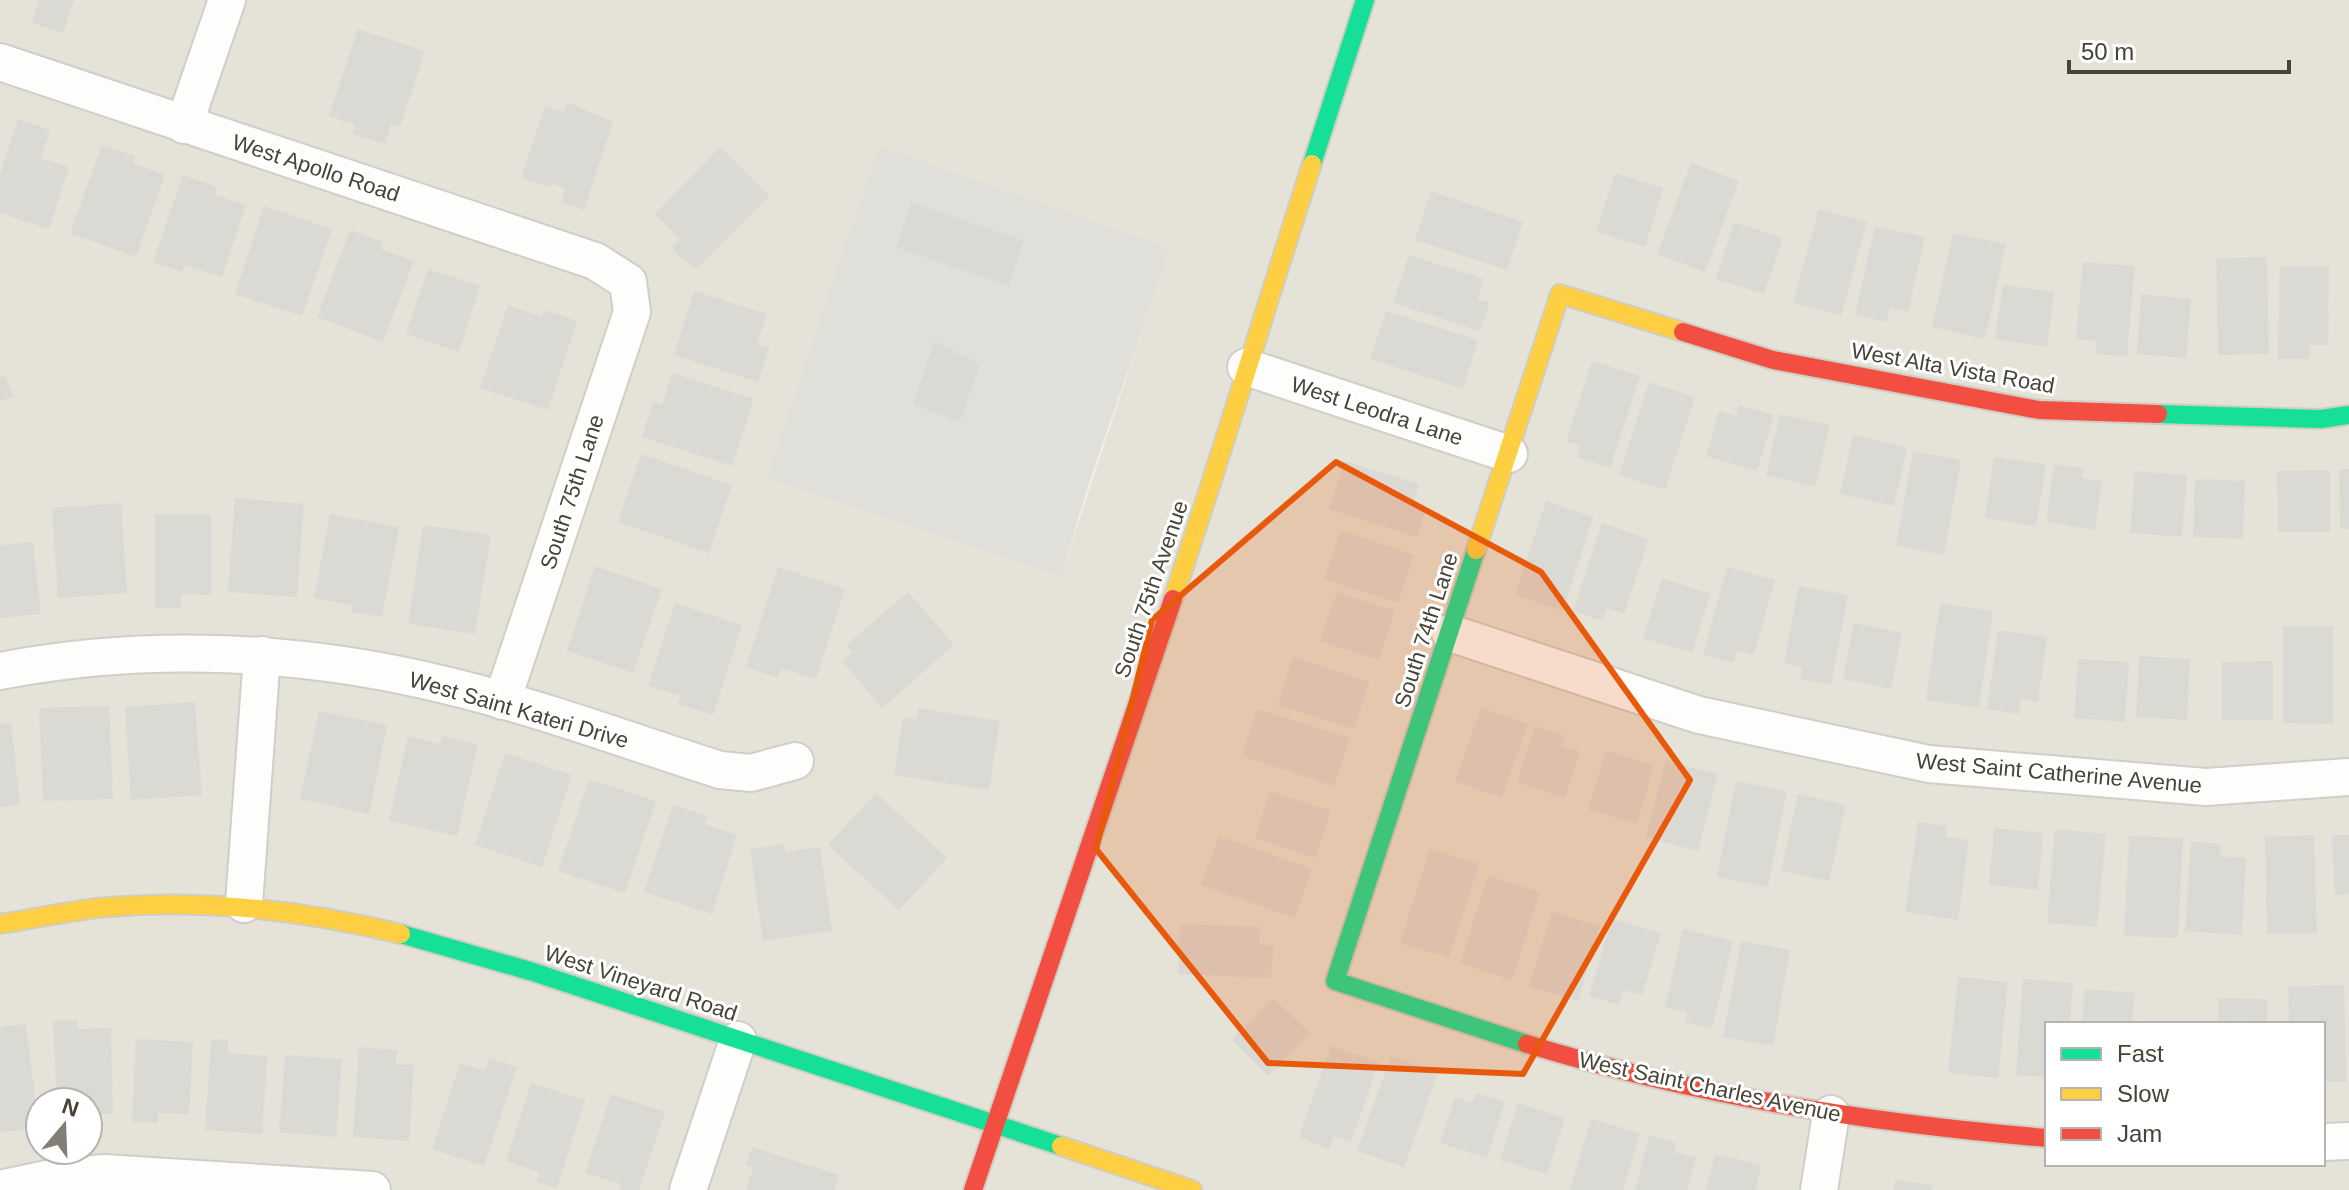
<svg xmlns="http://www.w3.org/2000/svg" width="2349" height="1190" font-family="Arial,sans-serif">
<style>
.residential{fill:#e5e3d8;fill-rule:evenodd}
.industrial{fill:#e1dfd9}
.building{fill:#dbd9d4}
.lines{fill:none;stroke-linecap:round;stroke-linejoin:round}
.street-casing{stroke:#cfcec8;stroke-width:40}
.fast-casing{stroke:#d0cec2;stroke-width:22}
.slow-casing{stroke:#d0cec2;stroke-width:22}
.jam-casing{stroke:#d0cec2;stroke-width:22}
.street{stroke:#fdfdfc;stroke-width:36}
.fast{stroke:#16e098;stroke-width:18}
.slow{stroke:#ffcf43;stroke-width:18}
.jam{stroke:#f24e42;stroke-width:18}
.marked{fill:#e8590c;fill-opacity:0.2;stroke:#e8590c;stroke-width:6;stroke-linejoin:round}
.labels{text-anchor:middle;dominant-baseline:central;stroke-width:6;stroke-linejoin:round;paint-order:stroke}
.street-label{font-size:22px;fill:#474337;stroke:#fff}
</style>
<rect width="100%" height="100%" fill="#f1f0eb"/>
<!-- residential -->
<path class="residential" d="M0,0H2349V1190H0ZM880,147L1169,248L1061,575ZM2047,1024H2323V1164H2047ZM40,1102H88V1150H40Z"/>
<!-- industrial -->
<path class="industrial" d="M879,146L1170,248L1089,483L1061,576L767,478Z"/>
<!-- building -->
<g class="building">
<path d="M39,0H74L63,33L32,23Z"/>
<path d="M358,29L425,51L400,127L391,124L385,144L352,134L355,125L329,116Z"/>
<path d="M567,102L613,122L584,210L561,203L566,188L552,184L551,188L521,178L545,106L564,112Z"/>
<path d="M18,119L50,130L41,158L69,167L49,229L0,213V174Z"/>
<path d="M102,145L135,156L133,163L165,175L136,257L70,233Z"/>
<path d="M720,147L770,196L696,270L677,254L672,247L680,239L655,214Z"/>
<path d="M1691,163L1739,181L1705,272L1657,254Z"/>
<path d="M1615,173L1663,188L1645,247L1596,232Z"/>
<path d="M183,175L217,187L215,195L246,205L222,277L185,265L182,272L153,262Z"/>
<path d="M1431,191L1523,222L1507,270L1415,240Z"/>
<path d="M911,202L1024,241L1009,286L896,247Z"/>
<path d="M264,206L332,229L302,316L235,294Z"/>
<path d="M1819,209L1867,222L1841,316L1793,303Z"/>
<path d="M1734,222L1783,238L1764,294L1716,279Z"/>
<path d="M1875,226L1925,237L1908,312L1890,307L1887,322L1855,315Z"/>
<path d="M350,230L383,242L381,249L414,261L383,342L317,317Z"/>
<path d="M1953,233L2006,244L1985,339L1932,327Z"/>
<path d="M1409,255L1484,279L1478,299L1490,303L1480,331L1393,303Z"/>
<path d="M2267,257L2269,354L2218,355L2216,258Z"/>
<path d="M2083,262L2135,266L2127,356L2095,354L2097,341L2076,339Z"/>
<path d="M2280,266L2329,267L2328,345H2310L2309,359H2278Z"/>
<path d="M428,269L480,286L459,352L406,334Z"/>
<path d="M2003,285L2054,292L2047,347L1995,339Z"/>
<path d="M694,291L767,314L757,344L769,348L758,382L674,355Z"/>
<path d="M2141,294L2191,299L2186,358L2137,354Z"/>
<path d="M508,305L542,317L545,310L577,321L548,410L480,388Z"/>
<path d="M1386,311L1478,340L1463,389L1370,359Z"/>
<path d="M934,342L954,349L952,353L980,363L960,421L913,405Z"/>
<path d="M1592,361L1640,376L1610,468L1577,457L1581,446L1566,441Z"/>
<path d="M672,373L754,399L732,466L642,437L653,402L662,405Z"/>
<path d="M5,376L14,396L0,401V378Z"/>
<path d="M1649,382L1695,397L1665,490L1619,475Z"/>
<path d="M1739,405L1774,415L1757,471L1706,456L1719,411L1736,416Z"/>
<path d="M1780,414L1830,425L1815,487L1766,475Z"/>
<path d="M1853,435L1907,447L1894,506L1840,494Z"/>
<path d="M1913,451L1961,460L1944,555L1896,546Z"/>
<path d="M641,454L732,485L709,553L618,522Z"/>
<path d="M1994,457L2046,464L2036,526L1985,518Z"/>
<path d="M1345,461L1419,484L1413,504L1426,509L1417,537L1329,509Z"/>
<path d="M2054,464L2084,468L2082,478L2102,481L2095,530L2046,522Z"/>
<path d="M2349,469V529H2340L2339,470Z"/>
<path d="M2330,470V532H2278L2277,471Z"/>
<path d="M2135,471L2187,475L2182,537L2130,533Z"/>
<path d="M2195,479L2245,481L2243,539L2193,537Z"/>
<path d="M235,498L304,504L297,597L228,592Z"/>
<path d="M1546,501L1593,517L1563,611L1515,595Z"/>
<path d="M121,503L127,593L58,598L52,508Z"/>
<path d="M155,514H211V595L181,594V608H155Z"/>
<path d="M330,514L399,527L382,617L351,612L352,605L314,598Z"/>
<path d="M1602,523L1649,539L1624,614L1607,608L1602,621L1573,611Z"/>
<path d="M423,525L491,535L475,634L408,624Z"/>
<path d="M1341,530L1414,555L1398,603L1324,579Z"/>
<path d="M33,542L41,614L0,618V545Z"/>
<path d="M595,566L662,589L633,673L567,651Z"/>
<path d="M778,567L845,589L816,679L781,668L778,678L746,667Z"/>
<path d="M1727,567L1775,580L1754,655L1737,650L1734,663L1703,655Z"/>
<path d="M1662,578L1710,594L1692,653L1643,638Z"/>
<path d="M1799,586L1848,595L1831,685L1800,679L1803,667L1784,663Z"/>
<path d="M908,592L954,645L882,708L842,661L853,652L846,645Z"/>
<path d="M1337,592L1395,611L1379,660L1320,641Z"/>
<path d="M675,603L742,625L713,715L678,704L681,696L648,686Z"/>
<path d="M1940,603L1993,611L1979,708L1926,700Z"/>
<path d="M1854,623L1902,633L1891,689L1843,679Z"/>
<path d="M2283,626H2333V724L2283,723Z"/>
<path d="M1998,630L2047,637L2038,702L2021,699L2019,714L1987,709Z"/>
<path d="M2139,656L2190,659L2187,720L2136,717Z"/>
<path d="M1293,657L1369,682L1354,729L1278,705Z"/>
<path d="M2078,659L2129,662L2125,722L2074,718Z"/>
<path d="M2273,661V720H2222V662Z"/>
<path d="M195,702L202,795L131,800L125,707Z"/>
<path d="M109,706L113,799L43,801L39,708Z"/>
<path d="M918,708L1000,721L989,790L894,775L903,717L916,719Z"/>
<path d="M1481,708L1528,724L1502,798L1455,781Z"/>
<path d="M1257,709L1350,738L1334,786L1242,756Z"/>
<path d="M319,711L387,725L369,814L300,799Z"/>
<path d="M11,723L20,805L0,807V724Z"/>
<path d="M1535,726L1565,736L1561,746L1580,752L1565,798L1517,782Z"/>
<path d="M408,736L440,744L442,736L478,744L457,836L389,821Z"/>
<path d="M1606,751L1654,765L1637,824L1588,809Z"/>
<path d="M505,753L572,775L542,867L475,845Z"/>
<path d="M1666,761L1718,774L1698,851L1646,837Z"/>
<path d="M589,779L656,801L625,893L558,871Z"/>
<path d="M1736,781L1787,791L1768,887L1717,877Z"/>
<path d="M1270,791L1331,811L1315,858L1255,838Z"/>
<path d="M876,793L947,858L899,910L828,845Z"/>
<path d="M1798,794L1846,805L1829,881L1781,871Z"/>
<path d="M673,805L708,816L705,824L737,835L712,914L644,892Z"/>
<path d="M1918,822L1947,826L1946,837L1969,840L1958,920L1905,912Z"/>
<path d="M1994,828L2043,833L2038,890L1989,885Z"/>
<path d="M2055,829L2106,834L2097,927L2047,923Z"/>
<path d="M2314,835L2317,933L2267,934L2265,837Z"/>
<path d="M2332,835H2349V894L2335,895Z"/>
<path d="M1219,836L1312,869L1295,918L1201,885Z"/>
<path d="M2129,836L2183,838L2178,938L2124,936Z"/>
<path d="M2191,842L2221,844L2220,856L2246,858L2242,935L2185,931Z"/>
<path d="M784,844L786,852L820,847L832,931L763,941L750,849Z"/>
<path d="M1430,849L1479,864L1449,958L1400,943Z"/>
<path d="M1488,876L1540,892L1512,980L1460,963Z"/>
<path d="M1552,912L1600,926L1578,1001L1529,986Z"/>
<path d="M1612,919L1661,933L1642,995L1623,990L1619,1005L1589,996Z"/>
<path d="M1180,924L1260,927L1259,945H1273L1271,978L1178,974Z"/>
<path d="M1683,929L1733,941L1712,1029L1685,1022L1687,1012L1665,1007Z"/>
<path d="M1741,941L1790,950L1773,1046L1723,1037Z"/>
<path d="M1958,977L2008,982L1998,1078L1948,1073Z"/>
<path d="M2023,979L2073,983L2070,1024H2047V1077L2016,1075Z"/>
<path d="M2344,985L2346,1082H2323V1024H2289L2288,986Z"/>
<path d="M2085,989L2135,993L2132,1024H2082Z"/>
<path d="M1273,998L1310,1033L1268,1076L1232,1040Z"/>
<path d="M2218,998L2267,999V1024H2218Z"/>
<path d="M77,1020L78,1029L111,1028L113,1114H88V1102H57L53,1021Z"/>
<path d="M26,1024L39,1128L0,1132V1027Z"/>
<path d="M136,1039L193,1042L189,1114L158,1113V1123L132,1122Z"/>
<path d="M211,1039L228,1040V1053L267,1056L262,1134L205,1130Z"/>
<path d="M1331,1046L1379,1062L1351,1142L1334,1136L1329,1149L1299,1137Z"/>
<path d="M359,1047L397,1050L396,1064L414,1065L409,1141L353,1137Z"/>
<path d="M285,1055L342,1059L336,1137L279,1132Z"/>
<path d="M1391,1056L1438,1073L1404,1167L1357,1151Z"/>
<path d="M489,1058L517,1067L484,1166L432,1149L460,1063L485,1071Z"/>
<path d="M531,1083L585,1100L557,1188L536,1182L539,1172L506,1161Z"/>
<path d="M1476,1093L1505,1102L1487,1158L1440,1143L1455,1097L1472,1103Z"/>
<path d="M611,1094L665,1112L639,1190H619L621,1184L585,1173Z"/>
<path d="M1518,1103L1565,1118L1547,1174L1500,1160Z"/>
<path d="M1591,1119L1640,1133L1623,1190H1570Z"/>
<path d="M1649,1135L1676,1143L1674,1152L1696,1158L1687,1190H1635Z"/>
<path d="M752,1147L839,1175L834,1190H746L753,1168L746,1165Z"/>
<path d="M1715,1154L1761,1165L1756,1190H1706Z"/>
<path d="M1895,1180L1933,1185L1932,1190H1894Z"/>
</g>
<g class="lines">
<!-- street casing -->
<g class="street-casing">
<g id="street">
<path d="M0,62L595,261L628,282L632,312L502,701"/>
<path d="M184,125L227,0"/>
<path d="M1246,367L1509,454"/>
<path d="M1450,633L1699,715L1929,764L2206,787L2349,777"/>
<path d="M0,671C149,642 306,650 453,687C543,709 632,742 720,770L751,773L795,761"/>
<path d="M244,904L262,655"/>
<path d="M2323,1142L2349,1141"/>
<path d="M0,1189L51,1178L104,1173L372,1190"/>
<path d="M688,1190L738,1040"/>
<path d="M1819,1190L1831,1114"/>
</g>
</g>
<!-- fast casing -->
<g class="fast-casing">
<g id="fast">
<path d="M1312,164L1365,0"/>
<path d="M2158,414L2321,419L2349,415"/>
<path d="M1476,550L1335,981L1527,1044"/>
<path d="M401,934L530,971L1061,1146"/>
</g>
</g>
<!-- slow casing -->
<g class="slow-casing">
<g id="slow">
<path d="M1476,550L1560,294L1683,332"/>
<path d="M1173,599C1222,454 1265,309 1312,164"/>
<path d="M0,924C32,919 65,912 97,908C199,898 302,910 401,934"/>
<path d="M1061,1146L1192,1190"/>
</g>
</g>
<!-- jam casing -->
<g class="jam-casing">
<g id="jam">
<path d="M1683,332L1773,360L2039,410L2158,414"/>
<path d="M1527,1044C1697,1096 1870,1123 2047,1138"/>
<path d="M973,1190L1173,599"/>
</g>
</g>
<!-- street -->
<use href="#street" class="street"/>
<!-- fast -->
<use href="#fast" class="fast"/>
<!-- slow -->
<use href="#slow" class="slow"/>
<!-- jam -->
<use href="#jam" class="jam"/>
</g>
<!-- marked area -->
<path class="marked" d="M1336,462L1541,572L1690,780L1523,1074L1268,1063L1096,849L1152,620Z"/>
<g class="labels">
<!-- street labels -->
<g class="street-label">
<text transform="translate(316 168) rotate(18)">West Apollo Road</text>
<text transform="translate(1953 368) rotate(10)">West Alta Vista Road</text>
<text transform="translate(1377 411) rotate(18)">West Leodra Lane</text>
<text transform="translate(572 492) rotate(-72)">South 75th Lane</text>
<text transform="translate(1151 589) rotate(-71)">South 75th Avenue</text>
<text transform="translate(1426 630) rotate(-72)">South 74th Lane</text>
<text transform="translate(519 710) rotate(16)">West Saint Kateri Drive</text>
<text transform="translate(2059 773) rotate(5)">West Saint Catherine Avenue</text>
<text transform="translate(641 983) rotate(18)">West Vineyard Road</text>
<text transform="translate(1710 1087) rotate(12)">West Saint Charles Avenue</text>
</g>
</g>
<!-- legend -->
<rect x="2045" y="1022" width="280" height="144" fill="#ffffff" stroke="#b5b4af" stroke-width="2"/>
<rect x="2061" y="1048" width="40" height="12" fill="#16e098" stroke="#b5b4af" stroke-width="2"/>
<text x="2117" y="1062" font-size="24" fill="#474337">Fast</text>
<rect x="2061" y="1088" width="40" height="12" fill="#ffcf43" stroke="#b5b4af" stroke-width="2"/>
<text x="2117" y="1102" font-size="24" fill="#474337">Slow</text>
<rect x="2061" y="1128" width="40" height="12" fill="#f24e42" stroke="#b5b4af" stroke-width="2"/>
<text x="2117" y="1142" font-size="24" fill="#474337">Jam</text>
<!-- north arrow -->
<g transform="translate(64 1126) rotate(19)"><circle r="38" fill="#ffffff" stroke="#b5b4af" stroke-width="2"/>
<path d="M0-6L14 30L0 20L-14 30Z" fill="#828076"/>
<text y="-12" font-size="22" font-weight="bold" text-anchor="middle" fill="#474337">N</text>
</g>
<!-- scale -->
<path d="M2069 60v12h220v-12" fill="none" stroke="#474337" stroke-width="4"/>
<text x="2081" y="60" font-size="24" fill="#474337" stroke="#ffffff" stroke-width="6" paint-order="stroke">50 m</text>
</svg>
